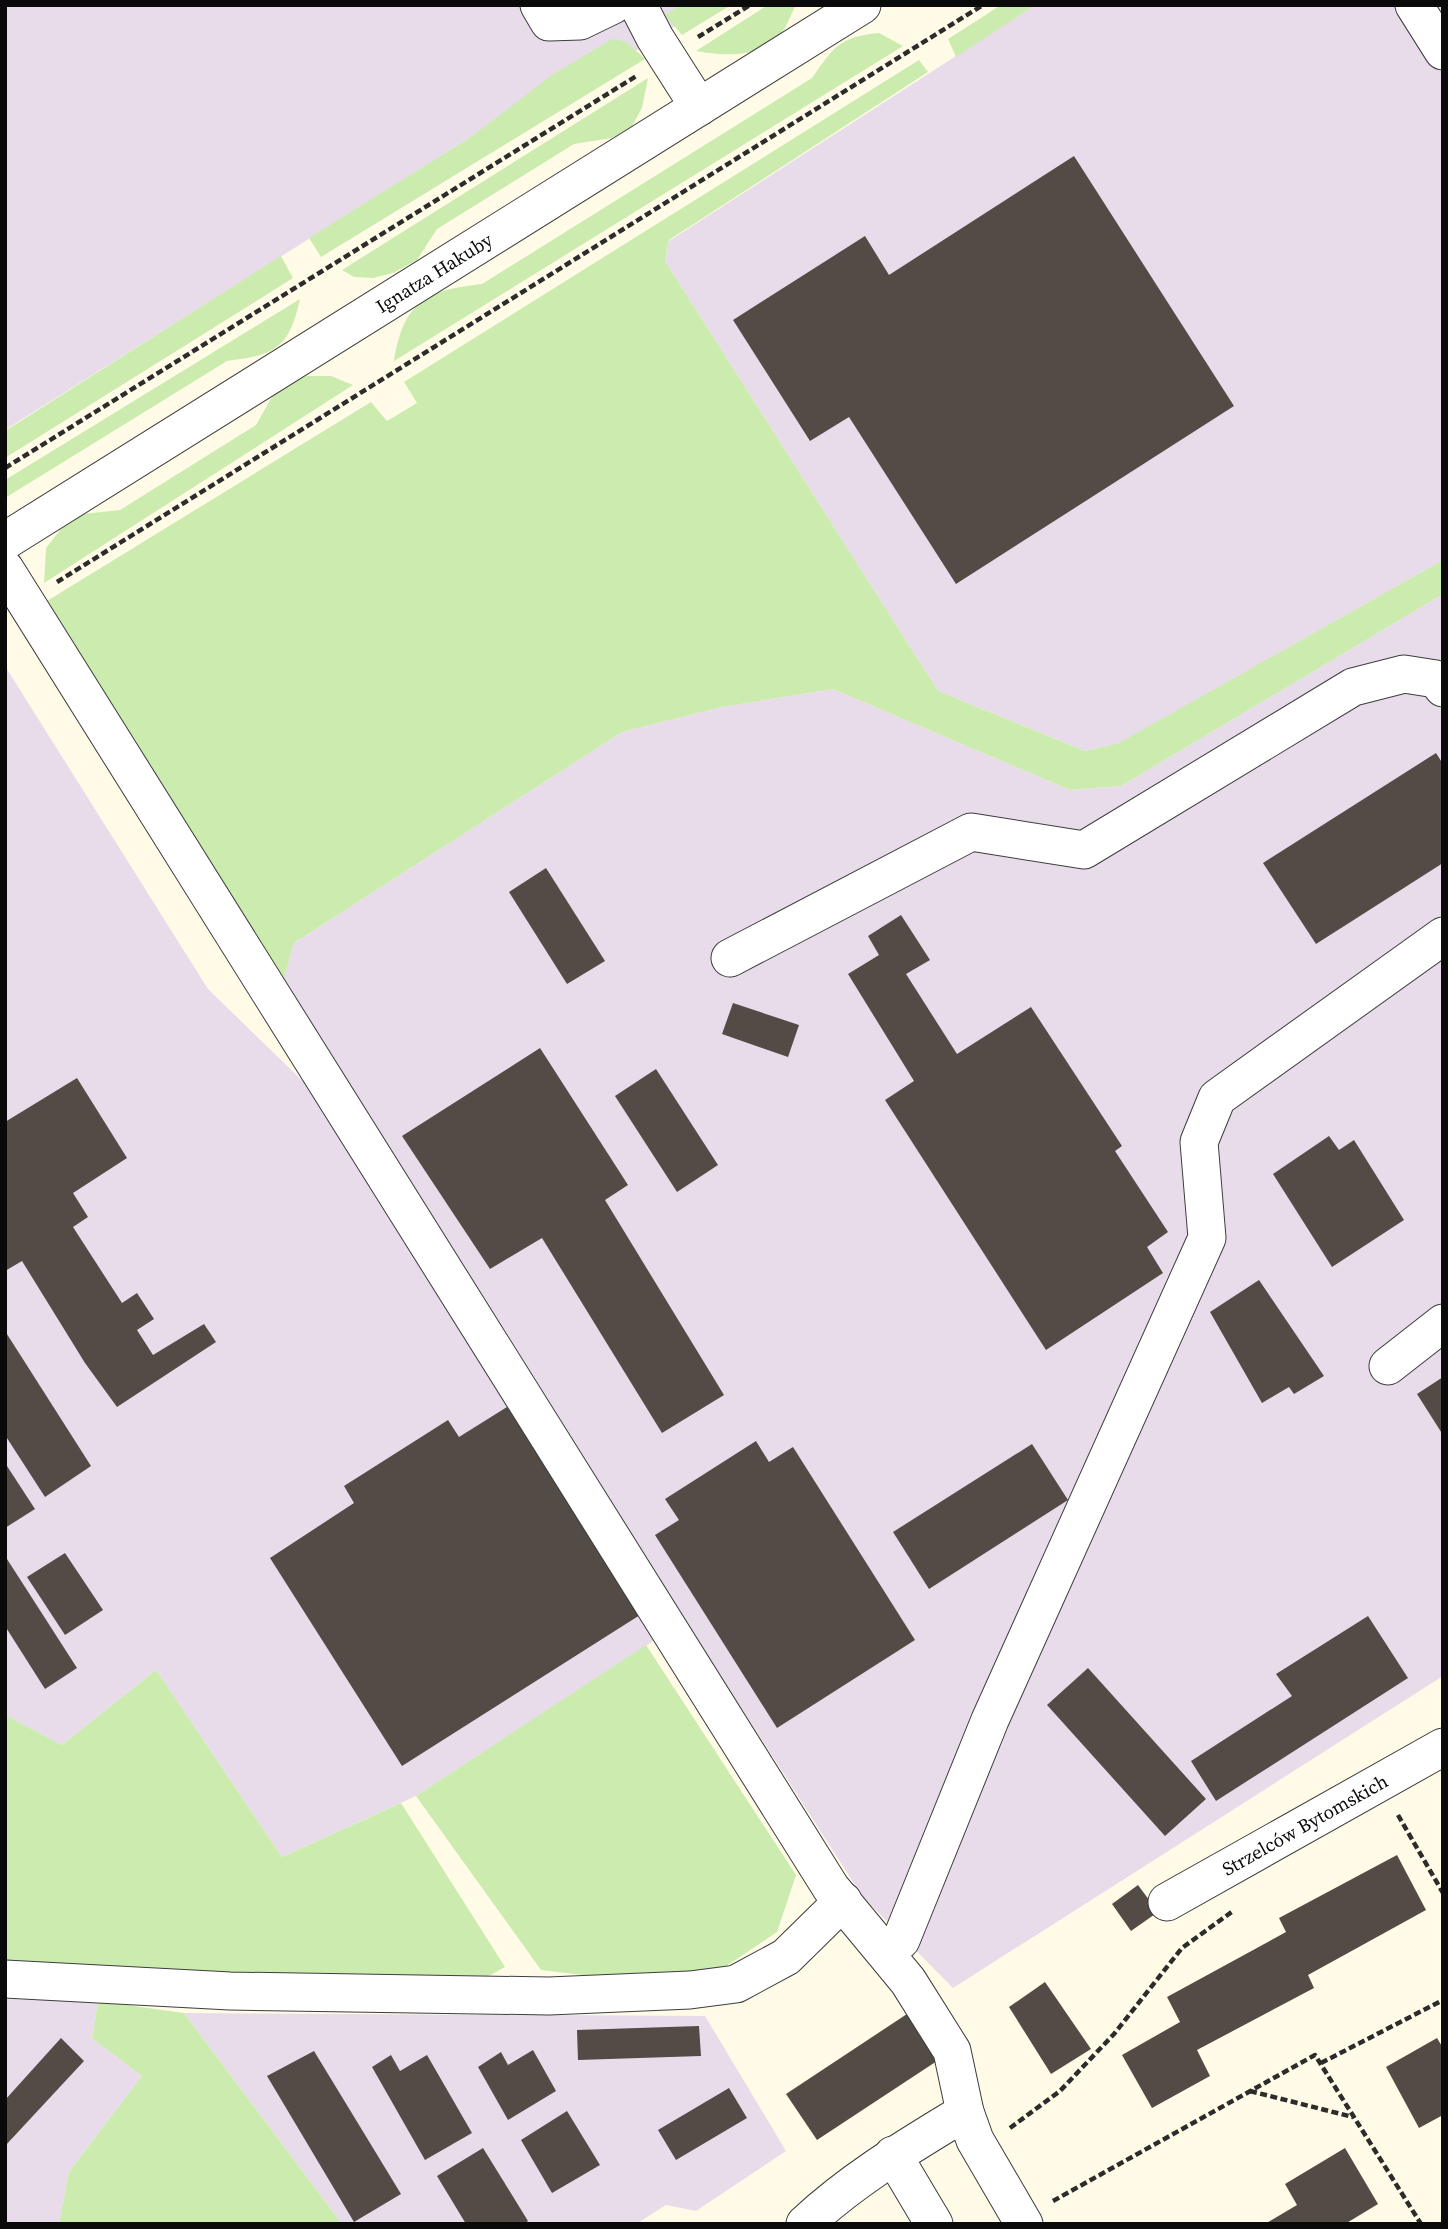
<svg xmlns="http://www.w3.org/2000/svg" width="1448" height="2229" font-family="'Source Serif 4',serif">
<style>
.industrial{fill:#e9dcea}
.green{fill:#cbecae}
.building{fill:#534b45}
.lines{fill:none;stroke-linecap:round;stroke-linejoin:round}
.minor-casing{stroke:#3d3d3d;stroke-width:39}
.path{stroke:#2c2c2c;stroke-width:4.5;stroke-dasharray:7 3.5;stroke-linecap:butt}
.minor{stroke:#fff;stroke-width:37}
.labels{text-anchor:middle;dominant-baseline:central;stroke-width:7;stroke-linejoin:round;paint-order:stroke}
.street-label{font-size:19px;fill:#0a0a0a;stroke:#fff}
</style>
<rect width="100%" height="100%" fill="#fffbe7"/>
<!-- industrial -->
<g class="industrial">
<path d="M5,5H709L479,149L471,137L5,430Z"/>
<path d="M1035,5H1443V560L1120,743L1085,751L938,691L665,261L669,241Z"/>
<path d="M1443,594V1676L953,1988L862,1896L281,989L294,943L622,732L722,707L833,689L1070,790L1121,786Z"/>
<path d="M5,666L208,989L317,1095L661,1636L416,1796L282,1857L156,1670L62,1745L5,1715Z"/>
<path d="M5,1999L98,2001L92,2038L142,2076L69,2172L59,2224H5Z"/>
<path d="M184,2013L705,2016L786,2151L696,2211L666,2205L636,2224H342Z"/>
</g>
<!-- green -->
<g class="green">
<path d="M681,5H731L682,35L665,15Z"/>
<path d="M768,5H796C791,14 787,27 780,35C759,58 723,56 696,51Z"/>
<path d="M1001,5H1035L956,57L948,39Z"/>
<path d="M879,33L903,46L394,361C403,303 426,290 482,284L812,78C834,47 839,37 879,33Z"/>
<path d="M612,39L627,42L645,59L321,257L309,238L471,137L552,75Z"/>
<path d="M919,60L928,72L669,240L665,261L938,691L1085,751L1119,743L1443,560V594L1121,786L1070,790L833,689L722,707L622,732L294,943L281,989L57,623L47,601L371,402L387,421L417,403L404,382Z"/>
<path d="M648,78L642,108L632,126L612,138L574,144L437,229L417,260L393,273L373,278L354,277L342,270Z"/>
<path d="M281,256L293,278L5,458V431Z"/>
<path d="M300,299C289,348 276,355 227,361L5,498V480Z"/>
<path d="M306,376H331L353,385L44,583L46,548L61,529L83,514L120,510L256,425L273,395Z"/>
<path d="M646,1645L796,1875L777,1932L722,1969L616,1979L541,1970L416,1796Z"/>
<path d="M156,1670L282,1857L401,1803L505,1967L467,1988L5,1964V1715L62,1745Z"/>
<path d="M98,2001L184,2013L342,2224H59L69,2172L142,2076L92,2038Z"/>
</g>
<!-- building -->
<g class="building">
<path d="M1074,156L1234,406L956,584L849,417L810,441L733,320L865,236L889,275Z"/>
<path d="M1436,753L1443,764V863L1316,944L1263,863Z"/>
<path d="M546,868L605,961L567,984L509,892Z"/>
<path d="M901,915L930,960L906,974L957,1054L1031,1007L1122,1146L1115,1151L1168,1232L1147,1247L1163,1273L1046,1350L885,1100L914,1081L848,974L879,955L868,936Z"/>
<path d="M733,1003L799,1025L788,1057L722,1034Z"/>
<path d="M540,1048L628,1185L605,1200L724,1395L662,1433L542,1238L490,1269L402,1136Z"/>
<path d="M656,1069L718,1165L677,1192L615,1096Z"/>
<path d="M77,1078L127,1158L73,1193L88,1217L73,1227L122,1303L137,1293L154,1319L137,1330L153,1355L204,1324L216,1342L117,1407L85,1363L22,1261L5,1271V1122Z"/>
<path d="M1329,1136L1339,1150L1354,1140L1404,1220L1332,1267L1273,1174Z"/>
<path d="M1259,1280L1324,1376L1294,1394L1289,1387L1262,1403L1210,1312Z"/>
<path d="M5,1331L91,1466L45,1497L5,1435Z"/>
<path d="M1443,1377V1435L1417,1394Z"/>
<path d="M507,1407L640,1615L402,1766L270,1558L354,1503L344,1486L448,1420L459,1437Z"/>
<path d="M756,1441L769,1462L793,1447L915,1640L777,1728L655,1535L679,1520L665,1499Z"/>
<path d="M1032,1444L1068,1500L929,1589L893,1532Z"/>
<path d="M5,1463L35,1509L5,1528Z"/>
<path d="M65,1553L103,1610L65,1635L27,1577Z"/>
<path d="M7,1559L77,1668L45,1689L5,1626Z"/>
<path d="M1368,1616L1408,1678L1216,1801L1191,1761L1292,1696L1276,1674Z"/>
<path d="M1088,1668L1206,1799L1165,1836L1047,1705Z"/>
<path d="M1397,1855L1426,1910L1308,1975L1314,1988L1197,2050L1210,2076L1152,2108L1122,2055L1180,2022L1167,1997L1286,1932L1279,1918Z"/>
<path d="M1138,1885L1158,1912L1131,1931L1112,1904Z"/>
<path d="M1045,1982L1091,2049L1051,2074L1009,2007Z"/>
<path d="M910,2012L940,2059L817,2140L786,2094Z"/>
<path d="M699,2026L701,2056L578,2060L577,2030Z"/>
<path d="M61,2038L84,2061L5,2146V2100Z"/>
<path d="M1437,2038L1443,2048V2115L1419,2128L1386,2067Z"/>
<path d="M533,2050L556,2091L508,2120L478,2067L501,2052L508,2065Z"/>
<path d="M314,2051L401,2194L354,2222L267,2076Z"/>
<path d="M391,2055L400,2071L427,2055L472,2133L425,2160L372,2067Z"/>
<path d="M729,2088L747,2118L676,2160L658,2130Z"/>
<path d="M567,2111L600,2165L552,2193L521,2140Z"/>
<path d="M483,2148L528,2221L524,2224H466L437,2176Z"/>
<path d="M1345,2148L1378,2204L1345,2224H1265L1297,2205L1285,2184Z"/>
</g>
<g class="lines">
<!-- minor casing -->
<g class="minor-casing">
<g id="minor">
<path d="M539,5L549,22L580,21L613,5"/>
<path d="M638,5L655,38L699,107"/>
<path d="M1414,5L1443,51"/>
<path id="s1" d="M5,541L862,5"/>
<path d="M5,569L831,1888L908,1981L952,2051L965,2112L975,2140L1024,2224"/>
<path d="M730,958L971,832L1084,850L1353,687L1404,674L1436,679L1443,688"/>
<path d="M1388,1366L1443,1323"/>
<path id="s2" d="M1167,1902L1443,1747"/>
<path d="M886,1953L901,1940L990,1720L1207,1238L1199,1142L1217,1098L1443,936"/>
<path d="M5,1979L230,1991L549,1996L690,1990L736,1984L786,1957L843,1901"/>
<path d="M893,2155L934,2224"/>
<path d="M805,2224C853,2179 909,2146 965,2112"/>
</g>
</g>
<!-- path -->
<g class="path">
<path d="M698,37L750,5"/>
<path d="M5,468L638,75"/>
<path d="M57,582L983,5"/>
<path d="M1398,1815L1443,1893"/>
<path d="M1321,2063L1443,2000"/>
<path d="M1250,2091L1353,2117"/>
<path d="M1010,2128L1060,2091L1114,2034L1182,1948L1233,1911"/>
<path d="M1053,2201L1315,2055L1421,2224"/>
</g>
<!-- minor -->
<use href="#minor" class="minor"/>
</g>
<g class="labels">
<!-- street labels -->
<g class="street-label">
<text stroke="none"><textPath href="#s1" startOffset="506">Ignatza Hakuby</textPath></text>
<text stroke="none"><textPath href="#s2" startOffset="158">Strzelców Bytomskich</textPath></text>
</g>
</g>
<!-- border -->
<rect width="1448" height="2229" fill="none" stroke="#0a0a0a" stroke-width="14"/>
</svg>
